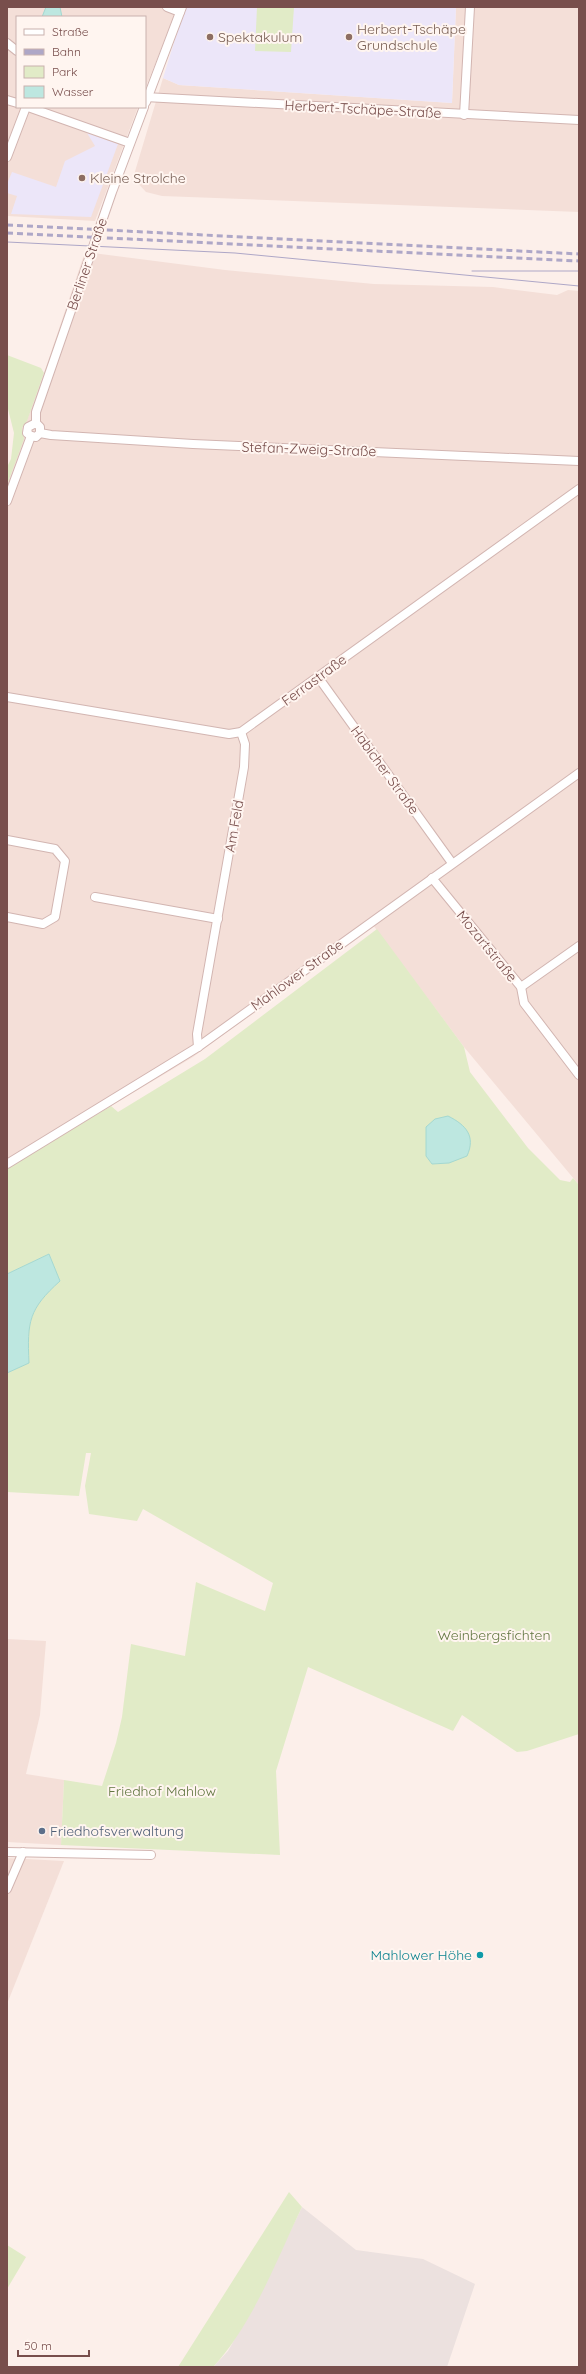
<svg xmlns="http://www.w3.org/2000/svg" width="586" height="2374" font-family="Quicksand,sans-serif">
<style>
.residential{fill:#f4dfd8}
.industrial{fill:#ece1df}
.education{fill:#ece6f9}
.green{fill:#e1ebc7;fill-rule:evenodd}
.water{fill:#bde7e0;stroke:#a4d8d0}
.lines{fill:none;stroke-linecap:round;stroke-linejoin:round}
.minor-casing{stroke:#d2b5b1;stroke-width:10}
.minor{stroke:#fff;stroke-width:8}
.tram{stroke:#aea7c7;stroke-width:1}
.rail{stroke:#aea7c7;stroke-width:3;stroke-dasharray:6 4;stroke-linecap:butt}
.education-dot{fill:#8d6e63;stroke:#fff5f0;stroke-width:1.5}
.service-dot{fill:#5c6f8a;stroke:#fff5f0;stroke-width:1.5}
.culture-dot{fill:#0f9aa8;stroke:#fff5f0;stroke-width:1.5}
.labels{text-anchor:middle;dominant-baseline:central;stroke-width:4;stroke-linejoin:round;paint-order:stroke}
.education-label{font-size:14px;fill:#785e54;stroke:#fff5f0;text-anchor:start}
.street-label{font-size:14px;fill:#784e4c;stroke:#fff5f0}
.park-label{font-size:14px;fill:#627741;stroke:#fff5f0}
.service-label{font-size:14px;fill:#4e5e75;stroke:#fff5f0;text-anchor:start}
.culture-label{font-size:14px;fill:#0d838f;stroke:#fff5f0;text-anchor:end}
</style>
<rect width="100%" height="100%" fill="#fcefea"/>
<!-- residential -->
<g class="residential">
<path d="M7,7H178L145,89V17H17V107H138L95,221L7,216Z"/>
<path d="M456,7H579V212L162,196L146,192L133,178L163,78L179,85L452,103Z"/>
<path d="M85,252L225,270L374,284L493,287L557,295L568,290L579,291V1185L464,1047L373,925L193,1057L7,1168V485L23,439L22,428L27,420L44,373Z"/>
<path d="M7,1639L46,1641L40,1715L26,1774L64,1780L61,1845L7,1842Z"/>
<path d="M7,1858L64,1861L7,2004Z"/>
</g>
<!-- industrial -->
<path class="industrial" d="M302,2207L356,2250L423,2259L475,2284L447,2367H213L228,2351L261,2292Z"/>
<!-- education -->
<g class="education">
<path d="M185,7H456L452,103L179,85L163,78Z"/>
<path d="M87,133L118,144L91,217L11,214L17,196L7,193V184L12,172L56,187L65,161L95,146Z"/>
</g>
<!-- green -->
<g class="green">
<path d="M257,7H294L291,52L255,51Z"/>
<path d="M7,355L41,368L44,373L27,421L22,428L24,439L7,485V467L11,459L14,433L7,405Z"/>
<path d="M377,929L464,1047L470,1072L528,1148L560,1180L570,1182L573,1178L579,1185V1734L527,1751L517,1752L462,1715L453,1731L308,1667L276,1771L280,1855L61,1845L64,1780L102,1786L116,1743L122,1717L131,1644L185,1656L196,1582L265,1611L273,1583L143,1509L137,1521L89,1514L85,1486L91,1453H86L79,1496L7,1492V1373L29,1363C27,1321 29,1309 60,1281L49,1254L7,1274V1168L111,1106L118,1112L205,1059ZM426,1127L449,1163L432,1164L426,1156Z"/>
<path d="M289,2192L302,2207C277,2259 253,2324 213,2367H178Z"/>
<path d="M7,2245L26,2257L7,2289Z"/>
</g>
<!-- water -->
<g class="water">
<path d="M46,7H60L62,17H42Z"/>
<path d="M448,1116C466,1125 476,1136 467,1156L449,1163L432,1164L426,1156V1127L435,1119Z"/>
<path d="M49,1254L60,1281C29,1309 27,1321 29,1363L7,1373V1274Z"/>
</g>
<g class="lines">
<!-- minor casing -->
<g class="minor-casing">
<g id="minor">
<path d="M167,7L180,12"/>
<path d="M7,43L17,51"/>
<path d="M145,97L579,120"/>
<path d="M7,100L17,103"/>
<path d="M146,102L182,7"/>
<path d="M28,107L130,143"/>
<path d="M464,115L470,7"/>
<path d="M7,157L26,107"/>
<path d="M36,423L28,427L27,433L31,436L36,437L40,433V427L36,423V412L112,192L144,107"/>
<path d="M40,433L51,435L193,444L579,461"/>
<path d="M7,501L31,436"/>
<path d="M318,677L452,863"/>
<path d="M7,697L229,734L241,732L579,489"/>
<path d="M7,840L55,849L65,861L55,917L43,924L7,917"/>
<path d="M432,878L521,987L524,1003L579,1075"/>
<path d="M95,897L218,919"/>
<path d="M521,987L579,946"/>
<path d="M198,1047L197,1034L244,767L245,744L241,732"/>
<path d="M7,1164L198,1047L579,773"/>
<path d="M7,1852L151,1855"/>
<path d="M7,1889L23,1852"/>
</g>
</g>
<!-- minor -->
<use href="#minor" class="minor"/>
<!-- tram -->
<g class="tram">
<path d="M7,242L235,253L579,286"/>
<path d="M472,271H579"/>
</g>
<!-- rail -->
<g class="rail">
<path d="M7,225L579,254"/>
<path d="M7,233L579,261"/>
</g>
</g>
<!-- markers -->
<g class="education-dot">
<circle cx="210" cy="37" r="4"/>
<circle cx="349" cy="37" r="4"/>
<circle cx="82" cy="178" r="4"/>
</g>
<circle class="service-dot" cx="42" cy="1831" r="4"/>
<circle class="culture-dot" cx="480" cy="1955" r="4"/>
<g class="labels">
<!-- education labels -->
<g class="education-label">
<text x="357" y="29">Herbert-Tschäpe<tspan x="357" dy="16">Grundschule</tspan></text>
<text x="218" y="37">Spektakulum</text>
<text x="90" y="178">Kleine Strolche</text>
</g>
<!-- street labels -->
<g class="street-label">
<text transform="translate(363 109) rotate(3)">Herbert-Tschäpe-Straße</text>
<text transform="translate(87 264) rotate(-71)">Berliner Straße</text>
<text transform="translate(309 449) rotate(2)">Stefan-Zweig-Straße</text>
<text transform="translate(314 680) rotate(-36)">Ferrastraße</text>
<text transform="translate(385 770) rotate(54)">Habicher Straße</text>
<text transform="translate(234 826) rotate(-80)">Am Feld</text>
<text transform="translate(487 946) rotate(51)">Mozartstraße</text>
<text transform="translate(297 975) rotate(-36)">Mahlower Straße</text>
</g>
<!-- park labels -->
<g class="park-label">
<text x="494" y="1635">Weinbergsfichten</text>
<text x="162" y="1791">Friedhof Mahlow</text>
</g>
<!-- service labels -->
<g class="service-label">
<text x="50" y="1831">Friedhofsverwaltung</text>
</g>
<!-- culture labels -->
<g class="culture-label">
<text x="472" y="1955">Mahlower Höhe</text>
</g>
</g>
<!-- border -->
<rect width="586" height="2374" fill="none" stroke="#784e4c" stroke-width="16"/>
<!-- legend -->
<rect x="16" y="16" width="130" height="92" fill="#fff5f0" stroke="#c9b2ae"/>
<rect x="24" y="29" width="20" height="6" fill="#ffffff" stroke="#c9b2ae"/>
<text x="52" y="36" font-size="12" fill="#784e4c">Straße</text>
<rect x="24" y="49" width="20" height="6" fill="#aea7c7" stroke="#c9b2ae"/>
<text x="52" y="56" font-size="12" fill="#784e4c">Bahn</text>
<rect x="24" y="66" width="20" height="12" fill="#e1ebc7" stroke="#c9b2ae"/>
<text x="52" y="76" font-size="12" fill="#784e4c">Park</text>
<rect x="24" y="86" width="20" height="12" fill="#bde7e0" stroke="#c9b2ae"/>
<text x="52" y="96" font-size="12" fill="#784e4c">Wasser</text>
<!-- scale -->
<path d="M18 2350v6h71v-6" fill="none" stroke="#784e4c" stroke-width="2"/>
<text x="24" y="2350" font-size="12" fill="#784e4c" stroke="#fff5f0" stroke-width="3" paint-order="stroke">50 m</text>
</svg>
